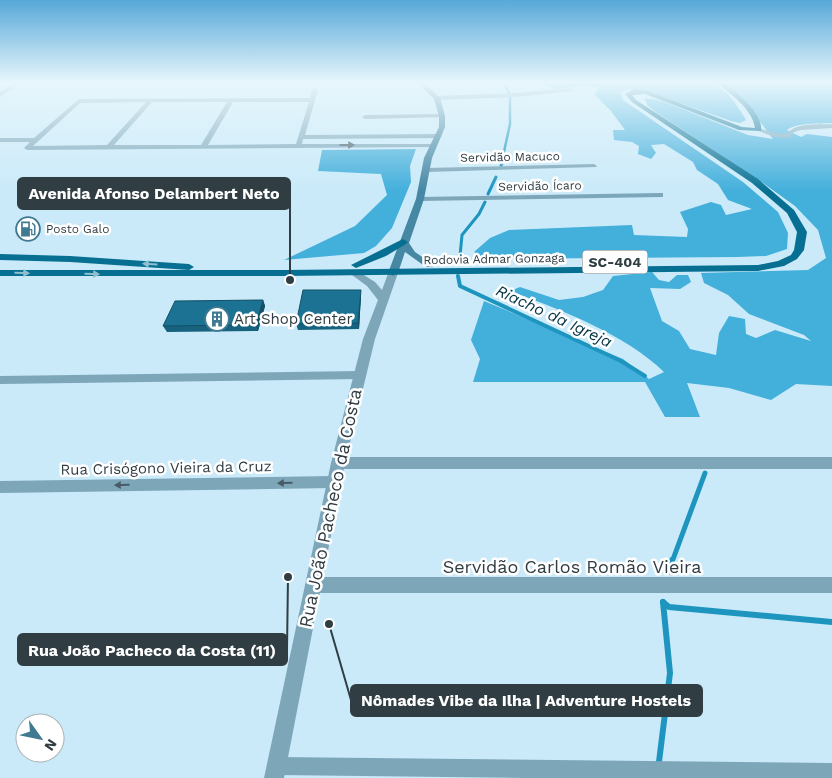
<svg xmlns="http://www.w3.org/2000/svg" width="832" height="778" font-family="'Work Sans',sans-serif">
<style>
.forest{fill:#43afdb}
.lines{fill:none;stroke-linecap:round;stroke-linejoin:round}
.stream-far4{stroke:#1d95bf;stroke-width:2.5}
.stream-far3{stroke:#1d95bf;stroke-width:3}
.stream-far2{stroke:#1d95bf;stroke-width:4}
.stream-far1{stroke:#1d95bf;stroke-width:5}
.stream{stroke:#1d95bf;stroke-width:6}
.minor{fill:#7da6b9;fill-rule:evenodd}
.tertiary{fill:#7da6b9;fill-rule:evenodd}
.secondary{fill:#4687a3;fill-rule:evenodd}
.primary{fill:#077092;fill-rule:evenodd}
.wall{fill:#17627e}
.shaded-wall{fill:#135066}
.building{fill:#1b7292;stroke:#135066}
.oneway{fill:#475c66}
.oneway2{fill:#8fbfce}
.labels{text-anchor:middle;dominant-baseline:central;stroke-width:5;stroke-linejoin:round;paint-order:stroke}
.far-street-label{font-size:12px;fill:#303d43;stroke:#fff}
.far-poi-label{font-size:12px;fill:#303d43;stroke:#fff;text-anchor:start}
.shield{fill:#fff;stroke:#6e777b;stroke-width:1}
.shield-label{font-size:14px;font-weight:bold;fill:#303d43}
.poi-label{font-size:15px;fill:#303d43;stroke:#fff;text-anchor:start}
.street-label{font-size:15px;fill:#303d43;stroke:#fff}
.water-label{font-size:16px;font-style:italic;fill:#003243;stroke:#fff}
.near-street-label{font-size:18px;fill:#303d43;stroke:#fff}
.leader{fill:none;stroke:#303d43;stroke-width:2}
.callout-dot{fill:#303d43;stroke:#fff;stroke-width:2}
.callout{fill:#303d43;stroke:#303d43;stroke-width:2}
.callout-label{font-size:16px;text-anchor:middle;font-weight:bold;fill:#fff}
</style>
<rect width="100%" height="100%" fill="#caeaf9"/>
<!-- forest -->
<g class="forest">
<path d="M517,82H711C728,91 736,103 746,120L740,123L731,121L643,90L630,89L620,92L623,100L743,182L778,212L788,233L787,249L766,256L737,257L484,259L474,252L490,238L509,230L632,225L634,235L687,237L688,229L680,212L711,202L721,205L726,215L752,209L728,200L718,184L697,170L693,162L664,144L651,145L656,153L651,159L638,154L639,146L632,142L614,140L613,130H625L611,111L594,94L599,88L585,86L555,89L538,83H514Z"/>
<path d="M721,82H832V123C818,124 798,122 787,130L801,137L807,134L832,137V386L796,384L771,400L729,388L687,383L700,417H665L645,382H473L480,359L471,340L484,301L623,359L649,379L664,372C625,334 561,310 510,291L520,287L559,300L583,297L603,290L613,276L652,272L659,280L669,282L677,275H688L691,282L680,289L650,288L662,321L679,331L690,349L716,355L719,333L729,316L745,319L746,334L756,338L775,330L811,341L804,335L749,314L728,295L704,283L701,273L808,270L826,258L818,230L795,206L763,183L657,113L648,106L644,98L662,101L748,135L773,139C757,118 744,97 721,82Z"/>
<path d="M416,149L410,166L411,182L392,228L376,246L364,253L284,260L355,226L387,195L381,174L318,171L322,150Z"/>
</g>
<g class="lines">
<!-- stream-far4 -->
<g class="stream-far4">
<path d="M503,82L509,93"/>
<path d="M502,161L510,124V98"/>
</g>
<!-- stream-far3 -->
<g class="stream-far3">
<path d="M501,166L503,160"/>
<path d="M488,194L496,177"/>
<path d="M460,256L462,235L479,214L485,202"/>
</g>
<!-- stream-far2 -->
<path class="stream-far2" d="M458,276L460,286L621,361L645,376"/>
<!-- stream-far1 -->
<path class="stream-far1" d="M672,562L705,473"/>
<!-- stream -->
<g class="stream">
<path d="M668,572L672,560"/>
<path d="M663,602L669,607L832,622"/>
<path d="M657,778L670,673L663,602"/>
</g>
<!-- minor -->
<g class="minor">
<path d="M14,83L19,84L0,97V92Z"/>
<path d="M315,88L318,90L305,135L439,134L442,136L439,138L303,139L302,144H436V146L434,147L27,150L24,148L30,142H0V138H34L79,99L310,98L312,90ZM146,102L107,145L33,146L80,103ZM152,102H227L201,145H114ZM233,102H309L296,144L208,145Z"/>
<path d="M572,88L574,91L514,97L437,100L434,98L437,96L514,93Z"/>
<path d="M442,114L444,115V117L365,119L362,117L365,115Z"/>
<path d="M832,124V128L801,130L794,132L789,138L774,137L756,130L759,128L774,133L787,134C795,122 819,125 832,124Z"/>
<path d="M594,164L597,166L596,167L426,172L422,170L426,168Z"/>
<path d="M660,193H663V197L420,201L416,199L420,197Z"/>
<path d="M359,371L364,375L359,379L0,384V376Z"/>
<path d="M338,457H832V469H338L334,467L332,463L334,459Z"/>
<path d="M333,476L338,478L340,482L338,486L333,488L0,493V481Z"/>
<path d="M313,577H832V593H313L308,590L305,585L308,580Z"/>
<path d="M277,757L832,763V778H526L277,775L270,773L268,766L270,759Z"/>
</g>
<!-- tertiary -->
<path class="tertiary" d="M356,270L375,282L382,290L389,271H397L398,273L375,339L345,463L284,778H264L331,463L363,339L378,300L367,286L352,275V271Z"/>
<!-- secondary -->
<path class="secondary" d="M417,82H423L440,98L445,116V127L432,158L424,199L409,243L415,252L434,265L432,267H426L405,252L398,273L393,276L388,273L416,199L424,158L439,127V116L434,99Z"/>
<!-- primary -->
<g class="primary">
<path d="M716,82H723L726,84C738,93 764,115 761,131L739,130L645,94L632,95L636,100L758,179L794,210L807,232L804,250L797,259L784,266L758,271L284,276H0V270H284L758,265L778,261L791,255L794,250L797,232L787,213L752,183L632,102L625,94L634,89L648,91L742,127L755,128C752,108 730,94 716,82Z"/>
<path d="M403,239L408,242L406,244L386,256L356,268L351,265Z"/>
<path d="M0,254L70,256L189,264L194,267L189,270L70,262L0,260Z"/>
</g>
</g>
<!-- wall -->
<g class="wall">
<path d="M361,296L359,329L298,330L296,324Z"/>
<path d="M263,300L265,306L258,331L167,332L163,326Z"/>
</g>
<!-- shaded-wall -->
<g class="shaded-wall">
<path d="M361,290V296L359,329L358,323Z"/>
<path d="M263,300L265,306L258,331L256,325Z"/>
</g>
<!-- building -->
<g class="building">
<path d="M303,290H361L358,323L296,324Z"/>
<path d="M263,300L256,325L163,326L175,301Z"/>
</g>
<!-- one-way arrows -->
<defs><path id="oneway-solid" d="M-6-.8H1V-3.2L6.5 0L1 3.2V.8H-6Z" transform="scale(1.25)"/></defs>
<g class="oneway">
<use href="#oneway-solid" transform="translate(347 145)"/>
<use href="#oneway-solid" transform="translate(285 483) rotate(179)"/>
<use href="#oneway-solid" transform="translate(122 485) rotate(179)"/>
</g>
<g class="oneway2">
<use href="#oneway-solid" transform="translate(150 264) rotate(-176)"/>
<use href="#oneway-solid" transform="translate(22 273) rotate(1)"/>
<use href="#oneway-solid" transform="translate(92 274) rotate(1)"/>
</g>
<!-- sky -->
<linearGradient id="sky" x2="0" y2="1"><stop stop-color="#57a8d8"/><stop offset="0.43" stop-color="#e7f6fc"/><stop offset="1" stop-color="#e7f6fc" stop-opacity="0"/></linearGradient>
<rect width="832" height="191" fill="url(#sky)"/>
<!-- icons -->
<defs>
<g id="fuel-ring" transform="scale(1.25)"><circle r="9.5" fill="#fff" stroke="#3f7992" stroke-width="1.5"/><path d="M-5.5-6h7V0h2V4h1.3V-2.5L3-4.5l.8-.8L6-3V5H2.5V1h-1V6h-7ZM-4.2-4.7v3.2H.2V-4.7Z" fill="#3f7992"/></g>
<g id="building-ring" transform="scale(1.25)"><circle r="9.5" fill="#fff" stroke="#3f7992" stroke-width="1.5"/><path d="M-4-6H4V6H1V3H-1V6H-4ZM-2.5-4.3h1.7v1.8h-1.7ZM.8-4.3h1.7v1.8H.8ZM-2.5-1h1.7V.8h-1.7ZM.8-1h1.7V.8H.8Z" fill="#3f7992"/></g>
</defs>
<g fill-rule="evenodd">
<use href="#fuel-ring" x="28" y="229"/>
<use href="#building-ring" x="217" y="319"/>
</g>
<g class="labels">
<!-- far-street labels -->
<g class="far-street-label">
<text transform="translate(510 157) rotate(-1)">Servidão Macuco</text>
<text transform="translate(540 186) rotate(-1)">Servidão Ícaro</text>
<text transform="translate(494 259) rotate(-1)">Rodovia Admar Gonzaga</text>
</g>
<!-- far-poi labels -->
<g class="far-poi-label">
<text x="46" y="229">Posto Galo</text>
</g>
<!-- shield labels -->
<rect class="shield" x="582.5" y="250.5" width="65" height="23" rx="4"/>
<g class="shield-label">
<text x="615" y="262">SC-404</text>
</g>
<!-- poi labels -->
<g class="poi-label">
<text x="234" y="319">Art Shop Center</text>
</g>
<!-- street labels -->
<g class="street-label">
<text transform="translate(166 468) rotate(-1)">Rua Crisógono Vieira da Cruz</text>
</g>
<!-- water labels -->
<g class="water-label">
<text transform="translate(554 316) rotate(25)">Riacho da Igreja</text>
</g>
<!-- near-street labels -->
<g class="near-street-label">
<text transform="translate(330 508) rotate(-78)">Rua João Pacheco da Costa</text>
<text x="572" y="566">Servidão Carlos Romão Vieira</text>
</g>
</g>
<!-- callouts -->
<path class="leader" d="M290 280L290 193M288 577L287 650M329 624L351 700"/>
<g class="callout-dot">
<circle cx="290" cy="280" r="5"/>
<circle cx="288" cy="577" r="5"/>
<circle cx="329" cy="624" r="5"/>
</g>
<g class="callout">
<rect x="18" y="178" width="272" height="31" rx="5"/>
<rect x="18" y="634" width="269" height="31" rx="5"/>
<rect x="351" y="685" width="351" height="31" rx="5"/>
</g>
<g class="callout-label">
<text x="154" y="199">Avenida Afonso Delambert Neto</text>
<text x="152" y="656">Rua João Pacheco da Costa (11)</text>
<text x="526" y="706">Nômades Vibe da Ilha | Adventure Hostels</text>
</g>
<!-- north arrow -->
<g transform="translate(40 738) rotate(123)"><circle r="24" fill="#ffffff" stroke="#acb1b4"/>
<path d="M0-4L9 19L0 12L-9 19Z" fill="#3f7992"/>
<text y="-8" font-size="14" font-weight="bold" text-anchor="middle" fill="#303d43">N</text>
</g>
</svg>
